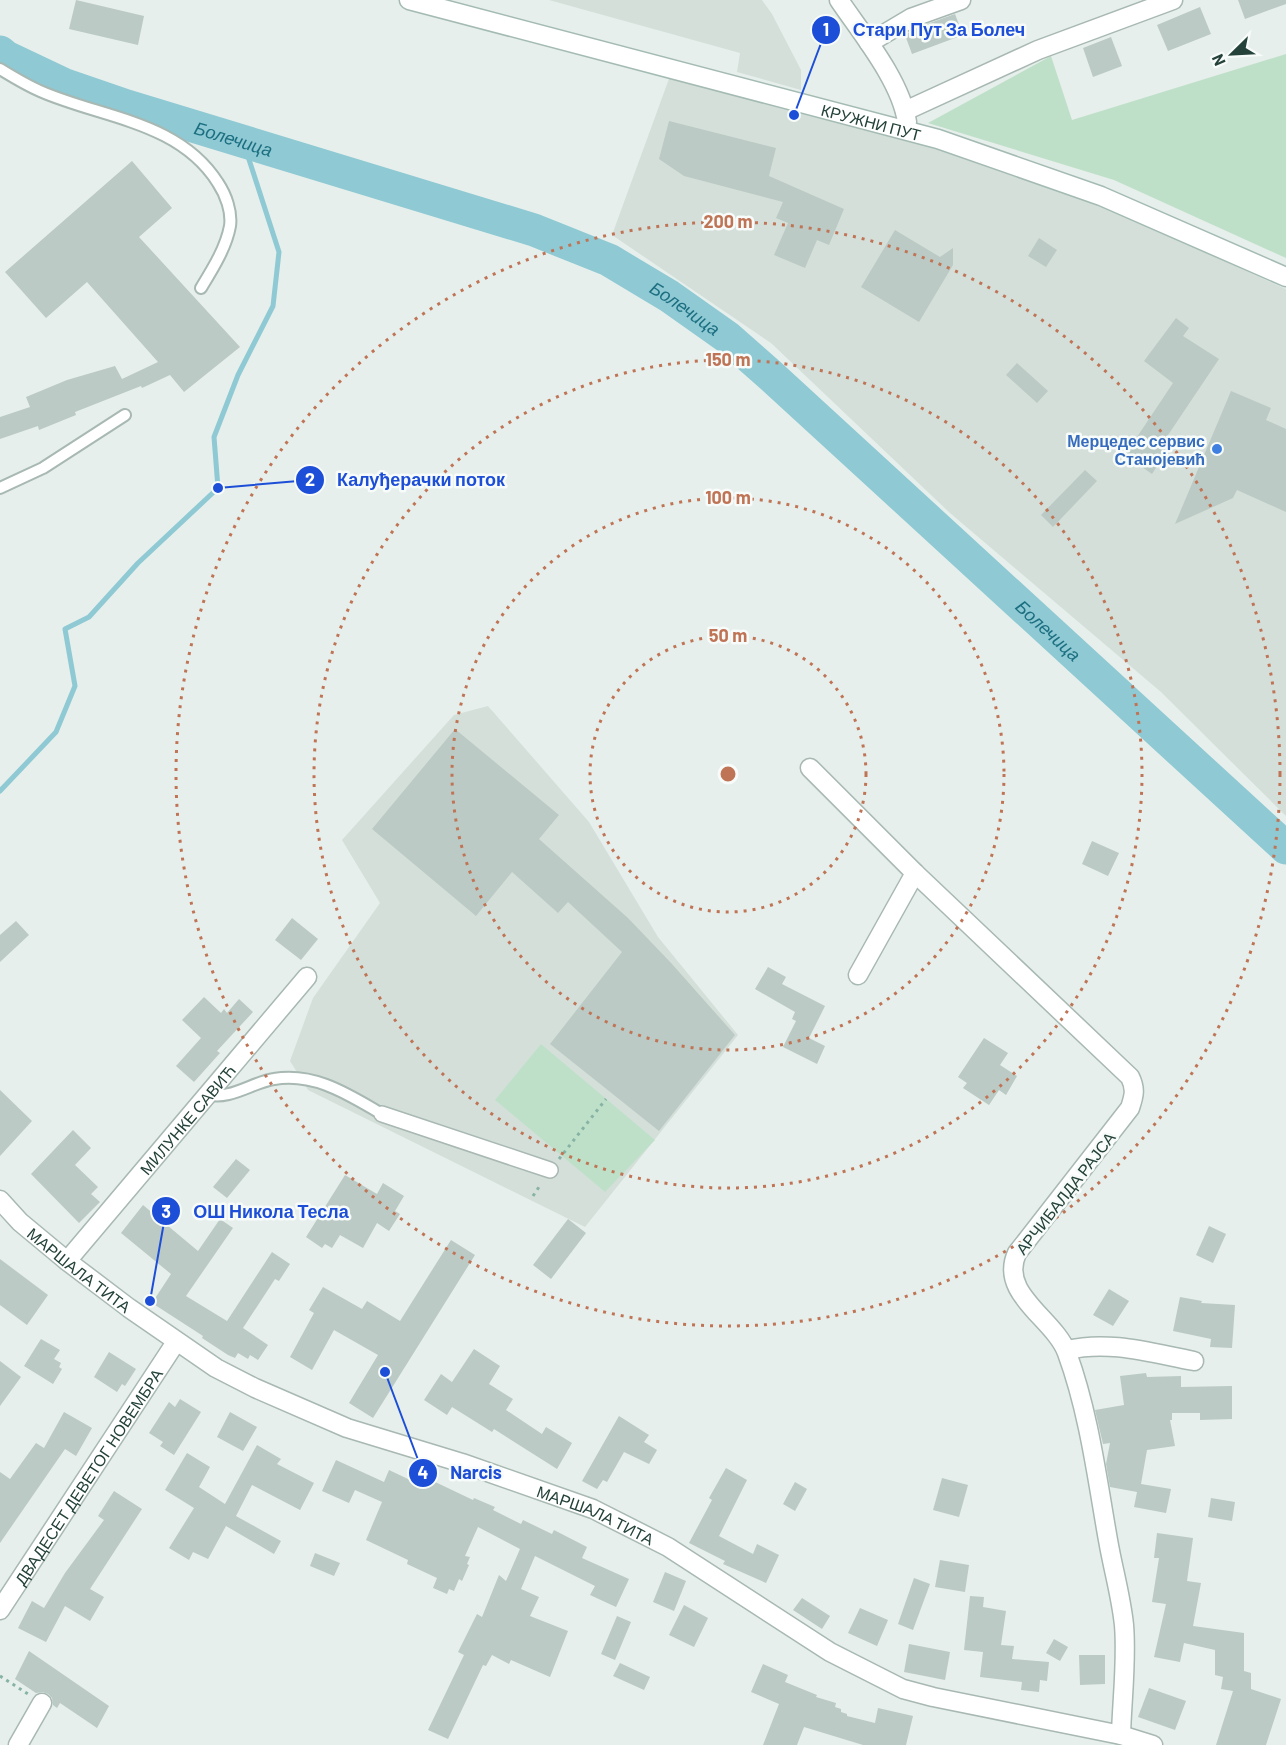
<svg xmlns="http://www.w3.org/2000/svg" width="1286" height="1745" font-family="Barlow,sans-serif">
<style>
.built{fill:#d4dfda}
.green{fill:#bfe0c8}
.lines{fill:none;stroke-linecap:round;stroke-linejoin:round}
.stream{stroke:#8ec9d4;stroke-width:5}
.river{stroke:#8ec9d4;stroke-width:33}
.building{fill:#bbcac4}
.service-casing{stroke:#a8b8b2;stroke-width:14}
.pedestrian-casing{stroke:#a8b8b2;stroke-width:18}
.minor-casing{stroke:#a8b8b2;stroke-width:21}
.tertiary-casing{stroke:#a8b8b2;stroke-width:21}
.secondary-casing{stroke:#a4bbb3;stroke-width:21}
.path{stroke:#86b3a5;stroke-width:3;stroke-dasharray:3 4.5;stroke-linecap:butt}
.service{stroke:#fff;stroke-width:10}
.pedestrian{stroke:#fff;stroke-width:15}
.minor{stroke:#fff;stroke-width:18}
.tertiary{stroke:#fff;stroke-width:18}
.secondary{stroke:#fff;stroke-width:18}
.ring{fill:none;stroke:#c07456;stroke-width:3;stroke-dasharray:3 6}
.shop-dot{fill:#3f7fe0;stroke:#f7fbf9;stroke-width:2}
.labels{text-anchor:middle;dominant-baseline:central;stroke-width:5;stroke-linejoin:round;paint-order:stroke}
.street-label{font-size:16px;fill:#24423a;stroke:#f7fbf9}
.shop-label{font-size:16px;font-weight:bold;fill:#366cbe;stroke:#f7fbf9;text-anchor:end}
.water-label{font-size:18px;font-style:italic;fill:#1c6f80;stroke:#f7fbf9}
.centre{fill:#c07456;stroke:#f7fbf9;stroke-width:3}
.ring-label{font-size:18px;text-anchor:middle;font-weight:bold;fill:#c07456;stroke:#f7fbf9;stroke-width:5;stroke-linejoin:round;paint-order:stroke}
.leader{fill:none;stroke:#1d4ed8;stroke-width:2}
.callout-dot{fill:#1d4ed8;stroke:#f7fbf9;stroke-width:2}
.mark-label{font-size:18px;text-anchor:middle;font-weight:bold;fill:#fff}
.callout-label{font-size:18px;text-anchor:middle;font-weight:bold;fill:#1d4ed8;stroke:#f7fbf9;stroke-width:5;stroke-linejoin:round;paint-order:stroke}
</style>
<rect width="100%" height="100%" fill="#e6efeb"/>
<!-- built -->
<g class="built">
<path d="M549,0H762L772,14L801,70V90L737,72L740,53Z"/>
<path d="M670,76L907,130L1090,200L1286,289V816L1161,692L950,513L771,343L612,235Z"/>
<path d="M488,706L589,822L658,937L738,1035L585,1227L308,1090L290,1061L313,998L380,903L342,840L454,715Z"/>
</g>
<!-- green -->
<g class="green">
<path d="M1286,54V258L1114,180L928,123L1051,56L1072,120Z"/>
<path d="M541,1044L655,1140L605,1192L495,1100Z"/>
</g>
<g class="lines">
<!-- stream -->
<path class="stream" d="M0,791L56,732L75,686L65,629L89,617L138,563L218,488L214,437L238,375L273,306L279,252L243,141"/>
<!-- river -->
<path class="river" id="s1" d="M0,52L6,57L63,84L127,106L534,230L609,260L669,296L727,337L769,374L1286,848"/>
</g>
<!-- building -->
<g class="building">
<path d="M76,0L144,16L138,45L69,29Z"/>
<path d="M1238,0H1286V4L1245,19Z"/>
<path d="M1200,7L1211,34L1168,51L1157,25Z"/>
<path d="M955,14L963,35L912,54L905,35L916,28Z"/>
<path d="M1111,37L1122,66L1093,77L1083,48Z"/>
<path d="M669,121L776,148L769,176L844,209L829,245L817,240L805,268L774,255L788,223L776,218L783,202L684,176L659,159Z"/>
<path d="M132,161L172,208L139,237L240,347L184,392L170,375L142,388L141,386L75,412L76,415L39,430L38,426L0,439V417L30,407L26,397L67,380L115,366L122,379L158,362L87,282L46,318L5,272Z"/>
<path d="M895,230L940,257L953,248V265L919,322L861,287Z"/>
<path d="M1039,238L1057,250L1046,267L1028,256Z"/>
<path d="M1176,318L1189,328L1183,336L1219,359L1162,444L1169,448L1152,474L1125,455L1173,383L1144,361Z"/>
<path d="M1017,363L1048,391L1037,403L1006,375Z"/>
<path d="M1231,391L1271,408L1266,420L1286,429V512L1237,490L1233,498L1175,524Z"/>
<path d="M1085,470L1097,481L1053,527L1041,515Z"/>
<path d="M455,729L559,815L539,839L628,918L672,964L735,1035L659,1131L550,1044L622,952L568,902L558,913L512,872L476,916L372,829Z"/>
<path d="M1092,841L1119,853L1108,876L1082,864Z"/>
<path d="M292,918L318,939L301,960L275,940Z"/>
<path d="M16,921L29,935L0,962V935Z"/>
<path d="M768,967L786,977L782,984L825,1006L809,1038L825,1046L817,1064L783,1047L796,1021L792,1019L795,1012L755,989Z"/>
<path d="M204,997L221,1013L224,1009L227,1013L239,999L253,1012L217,1051L220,1053L194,1082L176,1066L201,1038L182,1020Z"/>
<path d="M984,1038L1008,1053L1000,1065L1017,1076L1006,1095L999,1090L989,1105L963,1088L967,1083L958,1077Z"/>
<path d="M0,1090L32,1121L0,1156Z"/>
<path d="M73,1130L91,1148L75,1165L98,1187L91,1194L100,1202L79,1223L31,1174Z"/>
<path d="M236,1159L250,1170L227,1198L213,1187Z"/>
<path d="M345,1175L377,1194L383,1183L404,1196L395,1211L400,1214L389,1231L377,1223L363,1248L340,1235L332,1248L325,1244L322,1248L306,1237Z"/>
<path d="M143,1205L198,1251L220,1219L233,1228L186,1296L227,1321L272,1252L290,1264L279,1281L275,1279L243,1328L268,1345L258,1360L250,1355L248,1359L238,1353L235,1358L228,1355L202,1338L203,1336L152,1303L171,1274L121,1233Z"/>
<path d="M568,1219L586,1233L551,1279L533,1265Z"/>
<path d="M1209,1226L1226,1234L1213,1263L1196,1255Z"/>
<path d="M451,1240L475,1255L373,1418L349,1403L378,1355L334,1330L312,1370L290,1357L314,1313L309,1310L323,1287L362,1309L367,1301L400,1321Z"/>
<path d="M0,1259L48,1295L27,1325L0,1305Z"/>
<path d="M1109,1289L1129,1301L1113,1326L1093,1315Z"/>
<path d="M1180,1297L1202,1301L1201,1303L1235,1305L1232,1348L1210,1347L1211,1339L1173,1331Z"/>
<path d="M41,1339L60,1350L54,1359L61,1363L59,1367L62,1369L53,1384L24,1366Z"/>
<path d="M474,1349L500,1366L489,1384L513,1399L506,1410L542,1434L546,1427L572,1443L557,1469L494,1429L492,1432L452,1407L447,1415L424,1400L441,1374L452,1382Z"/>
<path d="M109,1352L136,1369L125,1386L122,1384L117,1392L94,1377Z"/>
<path d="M0,1361L21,1377L0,1406Z"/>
<path d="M1146,1373L1147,1377L1181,1376V1387L1232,1386V1419L1200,1420V1413H1172V1420H1170L1175,1446L1147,1450L1141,1484L1171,1489L1166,1513L1134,1507L1137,1492L1110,1487L1106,1464L1110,1443L1103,1444L1095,1410L1124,1405L1120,1376Z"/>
<path d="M180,1399L201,1412L174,1455L160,1446L163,1442L149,1433L169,1402L175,1407Z"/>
<path d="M64,1412L92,1428L76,1456L65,1449L0,1543V1472L10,1479L36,1443L44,1448Z"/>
<path d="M230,1412L257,1427L243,1451L217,1437Z"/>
<path d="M619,1416L649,1435L644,1442L657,1450L649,1464L624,1452L607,1482L603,1480L597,1489L582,1481Z"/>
<path d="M257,1445L281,1459L277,1464L314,1483L300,1510L252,1485L236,1516L281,1541L274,1554L226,1526L208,1559L193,1552L189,1560L169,1548L194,1508L165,1490L187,1453L210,1467L199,1487L225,1504Z"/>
<path d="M336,1460L384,1482L389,1470L427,1488L431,1480L473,1500L474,1498L495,1507L493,1510L521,1524L523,1520L552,1534L554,1530L587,1547L582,1558L629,1579L616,1607L590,1595L595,1586L535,1556L521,1589L539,1597L530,1616L568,1631L550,1677L511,1660L509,1664L492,1655L486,1666L483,1665L448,1739L428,1730L464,1655L458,1652L477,1614L482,1617L499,1575L506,1581L520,1549L478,1527L465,1556L470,1557L467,1564L469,1565L462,1581L459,1579L454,1591L449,1589L447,1594L433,1588L437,1578L407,1564L408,1560L366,1540L382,1502L355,1490L349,1503L322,1491Z"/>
<path d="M726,1468L747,1480L719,1536L753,1554L757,1544L779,1555L766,1583L723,1564L725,1561L689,1543L712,1500L709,1498Z"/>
<path d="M942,1478L968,1485L959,1517L933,1510Z"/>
<path d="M795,1482L807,1489L795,1511L783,1504Z"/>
<path d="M114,1491L142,1509L90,1589L104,1597L90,1621L65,1606L46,1642L18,1628L32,1601L44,1608L65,1573L104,1520L98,1516Z"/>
<path d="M1211,1498L1235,1502L1232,1521L1208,1517Z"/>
<path d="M1157,1533L1193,1538L1187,1581L1201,1583L1193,1626L1244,1633V1671L1251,1673V1689L1281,1699L1266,1745H1216L1233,1691L1221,1689L1223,1677L1215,1675V1650L1184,1643L1180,1662L1154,1657L1166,1604L1152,1602L1159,1558H1154Z"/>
<path d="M315,1553L340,1563L334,1576L310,1566Z"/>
<path d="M940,1560L969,1565L965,1592L935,1587Z"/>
<path d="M665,1572L686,1581L674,1611L653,1602Z"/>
<path d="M914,1578L930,1584L913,1630L898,1624Z"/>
<path d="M970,1596L984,1597L983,1607L1006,1611L1001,1645L1014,1646L1012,1659L1049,1662L1047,1681L1040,1680L1039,1692L1021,1690L1022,1682L980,1677L983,1652L964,1650Z"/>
<path d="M802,1598L830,1616L822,1629L793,1610Z"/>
<path d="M684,1605L708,1618L694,1647L669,1635Z"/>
<path d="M860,1608L888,1620L877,1646L848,1633Z"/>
<path d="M617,1616L631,1622L615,1660L601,1654Z"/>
<path d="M1054,1639L1068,1647L1060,1661L1046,1653Z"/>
<path d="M909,1644L950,1652L945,1680L904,1672Z"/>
<path d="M29,1651L109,1706L97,1728L60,1703L57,1708L53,1705L52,1698L48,1694L43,1692L36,1693L15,1679Z"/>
<path d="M1079,1655H1105V1684L1080,1685Z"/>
<path d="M620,1663L650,1677L644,1690L613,1676Z"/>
<path d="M763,1664L788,1675L785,1682L817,1695L816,1697L836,1703L835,1707L841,1709V1712L847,1714V1716L875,1723L878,1708L913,1716L906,1745H863L804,1727L797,1745H763L779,1704L751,1692Z"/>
<path d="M1149,1688L1186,1701L1175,1730L1138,1717Z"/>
</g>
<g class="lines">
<!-- service casing -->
<g class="service-casing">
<g id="service">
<path d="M0,69C13,77 26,85 40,91C101,118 179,121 218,183C226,195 232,212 230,226C226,248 212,270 201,288"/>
<path d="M0,488L43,468L125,415"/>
<path d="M207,1094C229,1101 253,1082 274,1079C315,1072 349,1095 382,1114"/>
</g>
</g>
<!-- pedestrian casing -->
<g class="pedestrian-casing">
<path id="pedestrian" d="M382,1114L550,1170"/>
</g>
<!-- minor casing -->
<g class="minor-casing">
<g id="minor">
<path d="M839,0C862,34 901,81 907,122"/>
<path d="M869,43L911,18L961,0"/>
<path d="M905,111L1038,50L1173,0"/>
<path d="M810,768L915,873L1130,1077C1136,1089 1134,1096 1130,1108L1017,1253C998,1294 1055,1319 1067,1353C1089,1413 1097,1478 1108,1540C1113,1569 1121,1596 1124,1625C1127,1661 1122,1699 1121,1735"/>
<path d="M858,975L915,873"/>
<path id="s2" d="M67,1261L307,977"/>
<path d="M1067,1350C1110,1340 1151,1353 1194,1361"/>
<path id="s3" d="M0,1610L176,1342"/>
<path d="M18,1745L42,1703"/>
</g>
</g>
<!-- tertiary casing -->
<g class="tertiary-casing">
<g id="tertiary">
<path id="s4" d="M0,1200L20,1222L67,1261L129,1308L216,1368L255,1388L347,1428L462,1463L593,1509L668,1547L830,1652L903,1689L933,1697L1121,1735L1153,1745"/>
</g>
</g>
<!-- secondary casing -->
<g class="secondary-casing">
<g id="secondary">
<path id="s5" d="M409,0L938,139L1101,196L1286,277"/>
</g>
</g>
<!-- path -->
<g class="path">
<path d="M559,1159L606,1099"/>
<path d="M533,1196L541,1184"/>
<path d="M0,1676L28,1694"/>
</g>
<!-- service -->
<use href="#service" class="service"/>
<!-- pedestrian -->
<use href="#pedestrian" class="pedestrian"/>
<!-- minor -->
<use href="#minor" class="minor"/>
<!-- tertiary -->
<use href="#tertiary" class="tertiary"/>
<!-- secondary -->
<use href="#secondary" class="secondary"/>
</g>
<!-- distance rings -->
<g class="ring">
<circle cx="728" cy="774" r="138"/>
<circle cx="728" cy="774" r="276"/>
<circle cx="728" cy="774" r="414"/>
<circle cx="728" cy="774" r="552"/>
</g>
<!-- markers -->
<circle class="shop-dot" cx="1217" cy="449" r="6"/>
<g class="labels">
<!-- street labels -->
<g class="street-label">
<text stroke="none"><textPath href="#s5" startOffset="478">КРУЖНИ ПУТ</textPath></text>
<text stroke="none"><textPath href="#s2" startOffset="186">МИЛУНКЕ САВИЋ</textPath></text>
<text transform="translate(1065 1193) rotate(-52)">АРЧИБАЛДА РАЈСА</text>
<text stroke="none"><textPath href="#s4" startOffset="106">МАРШАЛА ТИТА</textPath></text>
<text stroke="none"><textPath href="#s3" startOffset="160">ДВАДЕСЕТ ДЕВЕТОГ НОВЕМБРА</textPath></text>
<text stroke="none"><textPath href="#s4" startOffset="682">МАРШАЛА ТИТА</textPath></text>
</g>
<!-- shop labels -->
<g class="shop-label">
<text x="1205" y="440">Мерцедес сервис<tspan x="1205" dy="18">Станојевић</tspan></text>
</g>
<!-- water labels -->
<g class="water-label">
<text stroke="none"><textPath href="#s1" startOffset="250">Болечица</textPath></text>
<text stroke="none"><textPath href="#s1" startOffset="735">Болечица</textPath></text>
<text stroke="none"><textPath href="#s1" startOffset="1221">Болечица</textPath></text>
</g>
</g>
<circle cx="728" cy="774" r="9" class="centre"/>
<g class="ring-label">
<text x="728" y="228">200 m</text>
<text x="728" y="366">150 m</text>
<text x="728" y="504">100 m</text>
<text x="728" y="642">50 m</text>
</g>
<!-- callouts -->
<path class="leader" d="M794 115L826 30M218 488L310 480M150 1301L166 1211M385 1372L423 1473"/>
<g class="callout-dot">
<circle cx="794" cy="115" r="6"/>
<circle cx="218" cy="488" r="6"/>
<circle cx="150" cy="1301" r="6"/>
<circle cx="385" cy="1372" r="6"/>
<circle cx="826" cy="30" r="15"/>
<circle cx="310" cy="480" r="15"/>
<circle cx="166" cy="1211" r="15"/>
<circle cx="423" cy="1473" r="15"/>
</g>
<g class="mark-label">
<text x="826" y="36">1</text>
<text x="310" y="486">2</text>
<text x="166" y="1218">3</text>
<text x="423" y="1479">4</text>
</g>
<g class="callout-label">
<text x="939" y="36">Стари Пут За Болеч</text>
<text x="421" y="486">Калуђерачки поток</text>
<text x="271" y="1218">ОШ Никола Тесла</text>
<text x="476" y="1479">Narcis</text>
</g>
<!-- north arrow -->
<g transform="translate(1232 54) rotate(246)" stroke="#f7fbf9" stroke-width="4.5" paint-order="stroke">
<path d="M0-4.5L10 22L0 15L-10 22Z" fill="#24423a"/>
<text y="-9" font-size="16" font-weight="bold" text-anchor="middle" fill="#24423a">N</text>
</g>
</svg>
